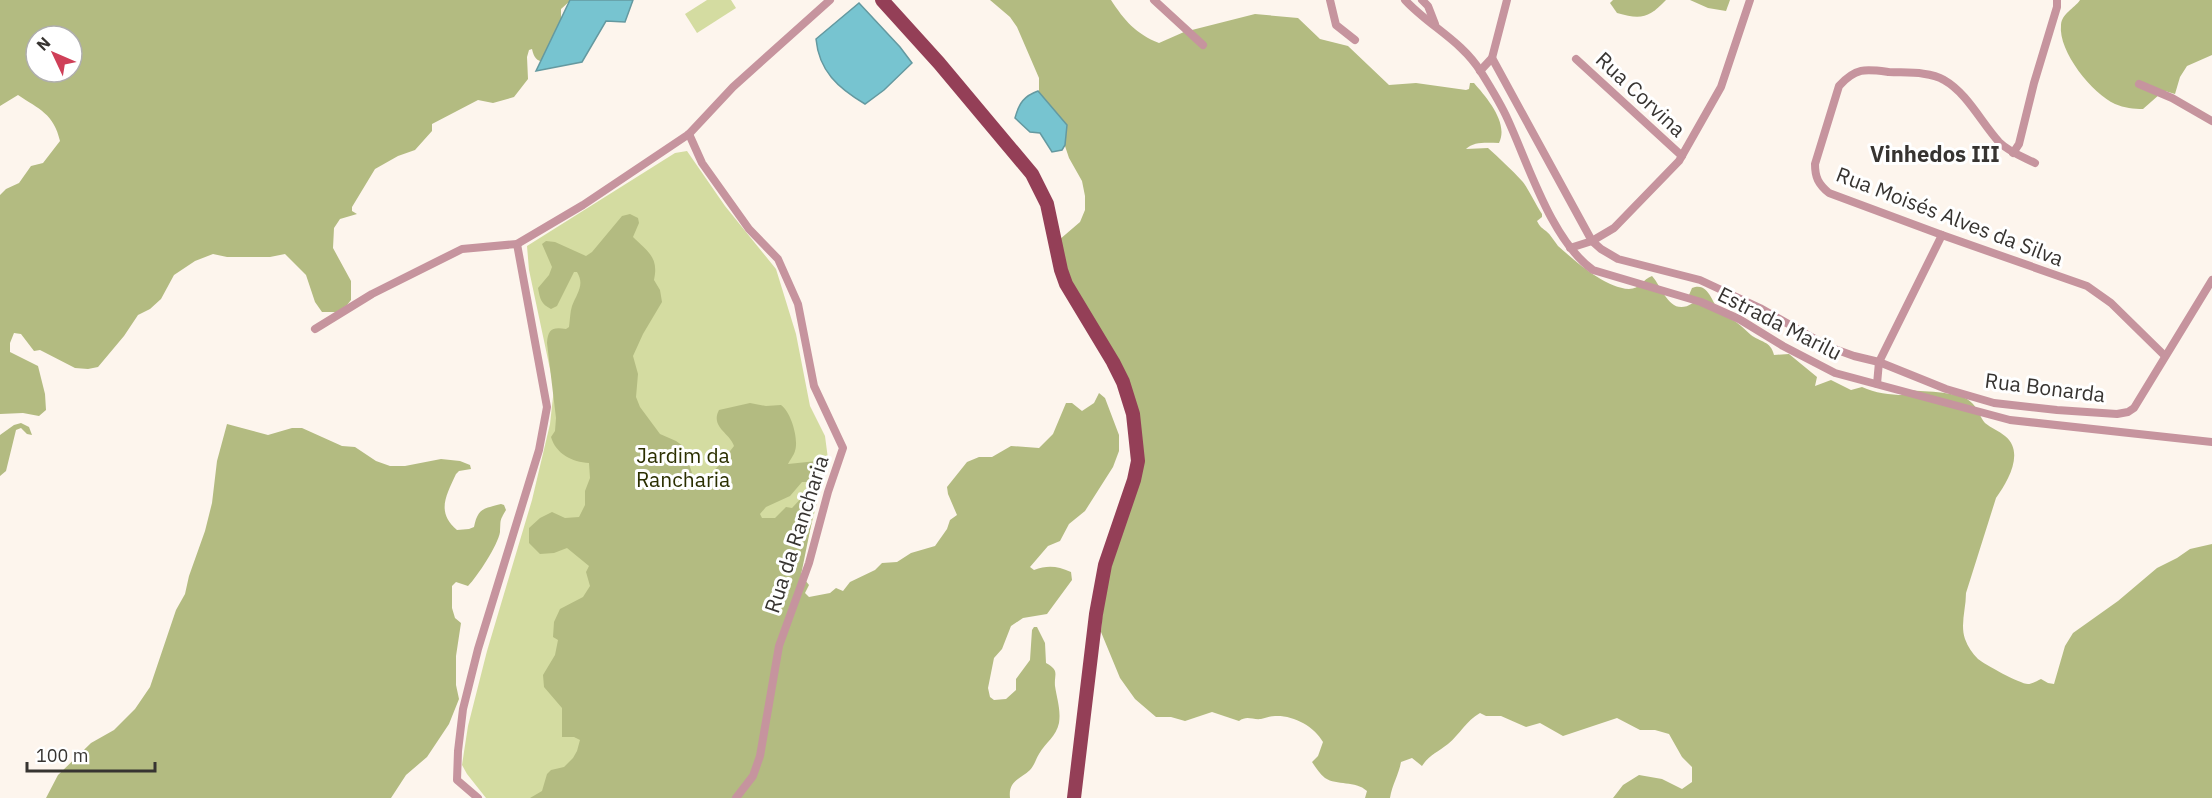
<svg xmlns="http://www.w3.org/2000/svg" width="2212" height="798" font-family="'IBM Plex Sans',sans-serif">
<style>
.green{fill:#d4dca1}
.forest{fill:#b3bb81;fill-rule:evenodd}
.water{fill:#77c4d0;stroke:#6499a0;stroke-width:1.5}
.lines{fill:none;stroke-linecap:round;stroke-linejoin:round}
.minor{stroke:#c6949e;stroke-width:8}
.primary{stroke:#943f57;stroke-width:14}
.labels{text-anchor:middle;dominant-baseline:central;stroke-width:6;stroke-linejoin:round;paint-order:stroke}
.street-label{font-size:21px;fill:#373431;stroke:#fff}
.park-label{font-size:21px;fill:#2b2f00;stroke:#fff}
.neighbourhood-label{font-size:22px;font-weight:bold;fill:#373431;stroke:#fff}
</style>
<rect width="100%" height="100%" fill="#fdf5ed"/>
<!-- green -->
<g class="green">
<path d="M707,0H731L736,8L697,33L685,14Z"/>
<path d="M687,151L725,206L776,269L796,334L810,406L825,436L828,459L807,542L718,798H486L467,774L462,765L468,726L487,651L532,500L550,424L554,388L529,270L527,246L675,153Z"/>
</g>
<!-- forest -->
<g class="forest">
<path d="M0,0H571L561,9V24L545,63C536,60 534,58 532,49L529,50L527,57L528,79L514,97L493,103L478,100L432,124V131L415,150L398,156L375,169L352,207V211L357,214L340,219L334,228L333,248L351,281V300L347,305L337,312H322L315,302L306,275L285,254L270,257H227L213,254L195,261L174,275L161,299L150,309L138,315L124,336L98,367L88,369L75,368L40,350L34,351L21,334L14,333L10,343V352L38,366L45,394L46,410L39,416L23,413L0,414V195L6,189L19,183L31,166L43,163L60,141C54,114 39,109 18,95L0,106ZM36,36H72V72H36Z"/>
<path d="M990,0H1111C1124,20 1136,34 1159,43L1184,32L1255,14L1298,18L1320,39L1348,46L1389,85L1416,83L1466,90L1469,89L1470,83H1474C1487,98 1509,123 1499,143C1488,143 1474,141 1466,149L1488,148C1500,159 1511,169 1522,181C1527,186 1536,205 1542,214V217L1537,221C1540,227 1542,228 1546,231C1551,235 1554,241 1558,246C1575,261 1605,288 1629,289C1640,289 1643,279 1652,276C1663,288 1670,318 1693,303L1689,295L1692,288C1709,281 1712,304 1720,312C1724,317 1732,319 1736,322C1742,326 1746,331 1751,335C1760,342 1771,341 1774,355L1789,354L1817,377L1815,386L1831,380L1851,390L1862,387C1875,393 1890,395 1904,395L1910,390C1925,392 1962,391 1972,403C1978,409 1980,417 1985,423C1991,428 1999,431 2005,436C2025,452 2008,481 1996,498L1966,593C1966,609 1960,624 1965,639C1968,647 1972,653 1978,659C1984,664 2020,684 2028,684C2032,684 2037,681 2041,679L2048,683L2054,684L2065,646L2073,633L2118,601L2157,568L2177,558L2190,549L2212,544V798H1613L1623,785L1639,775L1662,779L1682,789L1692,782V767L1682,757L1669,734L1655,730H1640L1617,718L1563,736L1540,723L1526,727L1501,716H1486L1480,713C1466,721 1460,734 1448,744C1438,752 1429,755 1422,766L1412,758L1401,762C1399,774 1392,785 1390,798H1365L1367,791C1355,780 1337,786 1325,778C1320,774 1316,768 1312,762L1318,756L1323,742C1314,726 1293,715 1275,716C1270,716 1266,718 1261,719C1252,720 1247,715 1239,721L1212,712L1185,721L1171,717H1156L1135,699L1120,678L1101,632L1106,566L1139,466L1119,380L1070,284L1059,240L1080,222L1085,210V196L1082,181L1069,158L1060,131L1039,92V78L1017,27L1010,17Z"/>
<path d="M1613,0H1666C1649,18 1641,20 1617,13L1610,3Z"/>
<path d="M1690,0H1730L1726,11L1708,8Z"/>
<path d="M2080,0H2212V55L2187,66L2180,77L2175,94L2165,91L2160,94L2143,109C2134,109 2124,108 2115,104C2093,94 2058,52 2061,25C2062,13 2074,9 2080,0Z"/>
<path d="M630,214L638,218L639,223L633,237C648,252 659,257 654,280L660,290L662,302L643,334L633,356L638,374L636,397L640,407L660,434L676,441L683,446L693,476L696,479C712,479 725,457 734,446C730,433 710,427 719,410L750,403L766,406L781,405C791,412 799,439 795,451C794,455 790,460 788,464L817,461L821,463L820,480L813,482H802L790,496L766,507L760,514L762,518H775L786,507L792,508L806,493L818,491L801,575L809,585L805,593L809,597L830,593L836,588L843,591L850,582L875,570L882,563L897,562L911,553L935,546L947,529L950,520L957,515L948,494L947,487L967,462L979,457H992L1011,446L1039,448L1053,434L1066,403H1072L1082,411L1094,403L1099,393L1105,398L1119,435V451L1113,467L1085,511L1069,524L1060,541L1048,546L1030,567L1034,570C1048,565 1057,566 1071,572L1072,580L1047,614L1023,618L1011,626L1002,649L994,658L988,688L990,697L994,700L1006,699L1016,690V679L1030,660L1032,630L1034,627H1037L1045,643L1046,663C1060,671 1054,673 1055,686C1057,699 1061,710 1059,723C1056,737 1046,742 1039,754C1036,759 1034,766 1030,770C1021,779 1008,780 1010,798H530L542,791L547,774L551,770L564,767L573,758L577,751L580,740L574,737H562V708L544,687L543,675L555,655L558,640L553,637L554,622L560,609L583,597L590,586L586,572L589,566L567,548L554,553L540,554L529,543V528L540,518L552,512L565,518L579,517L585,505V491L590,478L589,463C572,462 556,454 551,437L555,431L556,418L547,343C548,329 552,327 566,329L569,327C570,320 570,312 572,306C577,293 585,285 577,272H574L557,306L551,309C541,304 540,299 538,288L549,275L552,267L542,244L546,241L555,242L586,256L592,252L622,216Z"/>
<path d="M21,423L29,427L32,435L27,434L21,428L16,430L6,471L0,476V435L14,425Z"/>
<path d="M227,424L268,435L292,428H302L342,446L355,447L376,461L390,466H405L441,459L460,461L470,465L471,469L459,471L456,474C446,496 436,512 457,530L469,529L474,527C478,508 483,509 501,504L504,505L506,510C499,522 501,519 500,532C498,545 477,577 468,586L456,582L452,586V608L455,618L461,623L456,656V685L459,699L449,724L427,757L406,775L391,798H46L58,775L91,743L114,730L135,709L150,687L176,610L185,594L189,576L205,531L212,503L217,461Z"/>
</g>
<!-- water -->
<g class="water">
<path d="M570,0H633L625,22L606,21L582,62L536,71Z"/>
<path d="M859,3L900,47L912,63L884,90L865,104C838,88 819,71 816,39Z"/>
<path d="M1038,91L1067,125L1065,145L1062,150L1052,152L1040,133L1030,132L1015,118C1019,103 1024,96 1038,91Z"/>
</g>
<g class="lines">
<!-- minor -->
<g class="minor">
<path d="M1154,0L1203,45"/>
<path d="M1330,0L1336,25L1355,40"/>
<path d="M1405,0C1429,26 1462,41 1481,72C1491,88 1501,104 1508,120C1529,166 1552,241 1593,270L1701,302L1739,319L1783,346L1835,373L2010,420L2212,442"/>
<path d="M1422,0L1428,6L1435,24"/>
<path d="M1492,58L1592,241L1601,249L1618,259L1700,280L1760,308L1829,347L1854,356L1879,362L1946,389L1994,403L2057,410L2117,414L2128,412L2134,408L2212,280"/>
<path d="M1576,59L1682,156"/>
<path d="M1480,71L1492,58L1507,0"/>
<path d="M2139,84L2172,98L2212,121"/>
<path d="M689,134L702,163L749,229L778,259L798,304L814,386L843,448L828,492L809,563L779,646L760,756L753,776L736,798"/>
<path d="M2013,153L2019,144L2034,83L2057,7V0"/>
<path d="M2035,163C2023,157 2009,152 1999,142C1981,122 1967,93 1944,80C1929,71 1905,73 1889,72C1866,69 1856,67 1839,86L1815,164C1815,177 1818,184 1829,193L1942,235L2087,286L2111,303L2165,356"/>
<path d="M1570,248L1592,241L1614,228L1679,161L1721,87L1750,0"/>
<path d="M315,329L372,294L462,249L517,244L583,205L689,134L733,87L830,0"/>
<path d="M1877,384L1879,362L1942,235"/>
<path d="M478,798L457,780L458,751L463,709L478,649L539,450L547,407L517,244"/>
</g>
<!-- primary -->
<path class="primary" d="M882,0L939,63L1032,174L1047,204L1061,270L1066,284L1113,362L1123,382L1133,414L1138,461L1134,480L1105,565L1096,614L1074,798"/>
</g>
<g class="labels">
<!-- street labels -->
<g class="street-label">
<text transform="translate(1641 94) rotate(43)">Rua Corvina</text>
<text transform="translate(1950 216) rotate(21)">Rua Moisés Alves da Silva</text>
<text transform="translate(1780 323) rotate(27)">Estrada Marilu</text>
<text transform="translate(2045 387) rotate(7)">Rua Bonarda</text>
<text transform="translate(796 534) rotate(-72)">Rua da Rancharia</text>
</g>
<!-- park labels -->
<g class="park-label">
<text x="683" y="455">Jardim da<tspan x="683" dy="24">Rancharia</tspan></text>
</g>
<!-- neighbourhood labels -->
<g class="neighbourhood-label">
<text x="1935" y="153">Vinhedos III</text>
</g>
</g>
<!-- north arrow -->
<g transform="translate(54 54) rotate(314)"><circle r="28" fill="#ffffff" stroke="#afaead" stroke-width="1.5"/>
<path d="M0-4.5L10 22L0 15L-10 22Z" fill="#cf3f58"/>
<text y="-9" font-size="16" font-weight="bold" text-anchor="middle" fill="#373431">N</text>
</g>
<!-- scale -->
<path d="M27 762v9h128v-9" fill="none" stroke="#373431" stroke-width="3"/>
<text x="36" y="762" font-size="18" fill="#373431" stroke="#ffffff" stroke-width="4.5" paint-order="stroke">100 m</text>
</svg>
